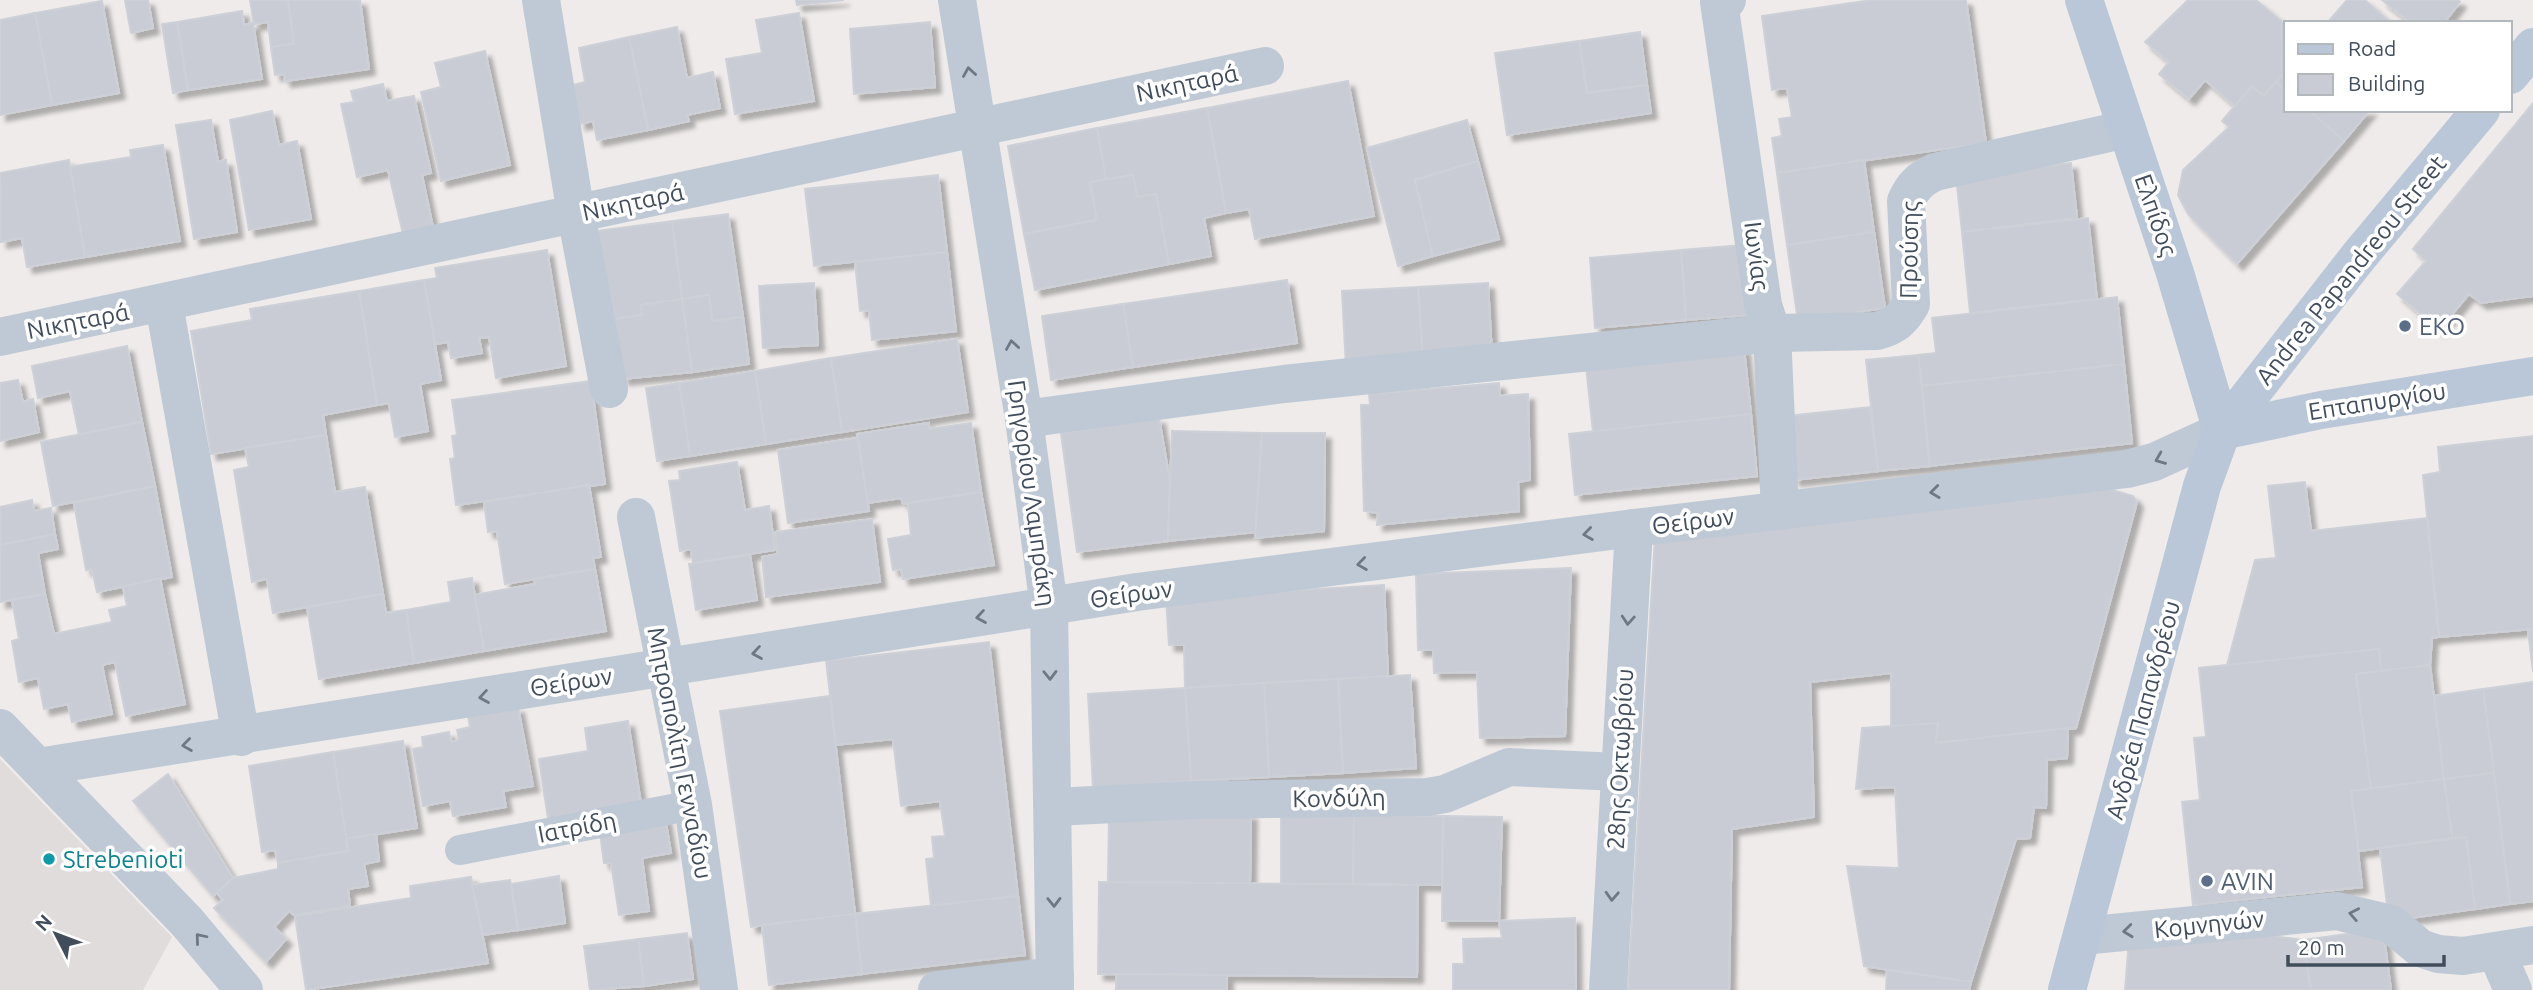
<svg xmlns="http://www.w3.org/2000/svg" width="2533" height="990" font-family="Ubuntu,sans-serif">
<style>
.education{fill:#e0dcdc}
.building{fill:#c9ccd4;stroke:#ced0d8;stroke-width:2;filter:url(#shadow)}
.lines{fill:none;stroke-linecap:round;stroke-linejoin:round}
.pedestrian{stroke:#bfc9d5;stroke-width:30}
.minor{stroke:#bfc9d5;stroke-width:38}
.secondary{stroke:#bac7d8;stroke-width:38}
.oneway{stroke:#6d7886}
.service-dot{fill:#5c6f8a;stroke:#fff;stroke-width:2.5}
.culture-dot{fill:#0f9aa8;stroke:#fff;stroke-width:2.5}
.labels{text-anchor:middle;dominant-baseline:central;stroke-width:7;stroke-linejoin:round;paint-order:stroke}
.street-label{font-size:24px;fill:#414d5b;stroke:#fff}
.service-label{font-size:24px;fill:#4e5e75;stroke:#fff;text-anchor:start}
.culture-label{font-size:24px;fill:#0d838f;stroke:#fff;text-anchor:start}
</style>
<defs>
<filter id="shadow"><feDropShadow dx="6" dy="6" stdDeviation="2" flood-color="#0004"/></filter>
</defs>
<rect width="100%" height="100%" fill="#eeebea"/>
<!-- education -->
<path class="education" d="M0,759L172,937L143,990H0Z"/>
<!-- building -->
<g class="building">
<path d="M125,0H148L153,28L131,33Z"/>
<path d="M250,0H288L294,44L271,47L268,22L254,24Z"/>
<path d="M288,0H360L369,69L285,81L284,74L275,75L271,47L294,44Z"/>
<path d="M796,0H844L797,5Z"/>
<path d="M1872,0H1966L1986,143L1777,173L1772,138L1782,136L1779,119L1792,117L1787,88L1772,90L1762,16Z"/>
<path d="M2188,0H2256L2286,25V70L2264,96L2252,86L2235,106L2205,80L2189,99L2159,74L2169,62L2145,42Z"/>
<path d="M2347,0H2365L2391,23H2327Z"/>
<path d="M2382,0H2458L2460,2L2444,23H2411Z"/>
<path d="M102,1L119,93L52,105L35,13Z"/>
<path d="M242,11L244,25L253,23L262,79L188,90L177,22Z"/>
<path d="M35,13L52,105L0,115V20Z"/>
<path d="M799,13L814,101L735,114L726,59L762,53L756,20Z"/>
<path d="M177,22L188,90L173,93L162,24Z"/>
<path d="M930,22L935,87L854,94L850,29Z"/>
<path d="M677,27L687,78L713,72L720,108L687,115L689,121L648,130L629,37Z"/>
<path d="M1640,32L1647,85L1587,93L1579,41Z"/>
<path d="M629,37L648,130L597,140L593,121L580,124L573,85L585,82L579,48Z"/>
<path d="M1579,41L1587,93L1647,85L1651,113L1507,135L1495,53Z"/>
<path d="M485,51L510,165L441,181L421,92L441,87L435,63Z"/>
<path d="M2286,70V91L2276,82Z"/>
<path d="M1348,81L1374,216L1255,239L1249,209L1226,213L1207,108Z"/>
<path d="M2276,82L2286,91V110H2309L2344,141L2237,264L2188,214L2178,195L2183,170L2229,127L2222,121L2252,86L2264,96Z"/>
<path d="M383,84L387,101L414,96L431,173L422,175L434,232L404,238L388,170L357,177L341,104L354,102L351,91Z"/>
<path d="M2533,103V296L2481,303L2469,294L2439,330L2397,294L2426,261L2413,249Z"/>
<path d="M1207,108L1226,213L1204,218L1211,256L1169,264L1156,194L1137,197L1133,175L1106,180L1097,128Z"/>
<path d="M2309,110H2370L2344,141Z"/>
<path d="M272,111L279,145L297,141L311,219L249,230L230,120Z"/>
<path d="M211,120L218,162L226,160L237,232L194,239L176,125Z"/>
<path d="M1467,120L1478,161L1415,180L1433,256L1398,266L1367,148Z"/>
<path d="M1097,128L1106,180L1090,182L1097,220L1024,234L1008,146Z"/>
<path d="M163,145L180,241L85,257L69,167L131,157L130,150Z"/>
<path d="M69,160L85,257L27,267L22,238L1,242L0,173Z"/>
<path d="M1864,160L1874,232L1787,245L1777,173Z"/>
<path d="M1478,161L1499,239L1433,256L1415,180Z"/>
<path d="M2071,163L2077,218L1962,232L1956,176Z"/>
<path d="M938,175L947,252L814,266L805,189Z"/>
<path d="M1133,175L1137,197L1156,194L1169,264L1035,290L1024,234L1097,220L1090,182Z"/>
<path d="M728,214L743,317L712,321L709,295L682,299L672,221Z"/>
<path d="M2088,218L2097,299L1970,313L1962,232Z"/>
<path d="M672,221L682,299L641,305L642,315L615,319L596,231Z"/>
<path d="M1874,232L1885,308L1798,321L1787,245Z"/>
<path d="M1743,245L1749,315L1686,320L1681,250Z"/>
<path d="M547,250L566,366L496,378L489,337L479,338L482,353L451,358L448,342L435,344L424,280L437,278L435,268Z"/>
<path d="M1681,250L1686,320L1595,328L1590,258Z"/>
<path d="M947,252L956,331L872,340L869,310L860,311L855,262Z"/>
<path d="M424,280L441,380L420,384L428,431L395,437L389,403L377,405L359,291Z"/>
<path d="M1287,280L1297,343L1133,367L1123,304Z"/>
<path d="M814,283L818,345L763,348L759,286Z"/>
<path d="M1488,283L1492,355L1423,363L1418,287Z"/>
<path d="M1418,287L1423,363L1346,367L1342,291Z"/>
<path d="M359,291L377,405L323,415L326,435L211,454L191,331L252,320L250,309Z"/>
<path d="M709,295L712,321L743,317L749,364L692,372L682,299Z"/>
<path d="M2117,297L2124,364L1922,386L1918,355L1936,353L1932,318Z"/>
<path d="M682,299L692,372L623,379L615,319L642,315L641,305Z"/>
<path d="M1123,304L1133,367L1051,380L1042,316Z"/>
<path d="M957,339L968,412L842,432L831,358Z"/>
<path d="M127,346L142,422L79,435L70,391L38,398L32,366Z"/>
<path d="M1744,348L1751,414L1593,432L1586,366Z"/>
<path d="M1918,355L1930,466L1878,471L1866,360Z"/>
<path d="M831,358L842,432L766,444L755,371Z"/>
<path d="M2124,364L2132,443L1930,466L1922,386Z"/>
<path d="M755,371L766,444L690,456L679,383Z"/>
<path d="M18,380L23,402L33,399L39,432L0,441V383Z"/>
<path d="M591,381L605,484L456,505L450,459L455,458L452,436L457,435L452,400Z"/>
<path d="M679,383L690,456L657,461L646,388Z"/>
<path d="M1499,383L1500,396L1528,394L1530,480L1518,482L1519,511L1377,525L1378,513L1364,511L1361,405H1370L1369,394Z"/>
<path d="M1870,407L1878,471L1794,480L1788,416Z"/>
<path d="M1751,414L1757,476L1575,495L1569,434Z"/>
<path d="M1159,418L1170,481L1168,541L1077,552L1061,433Z"/>
<path d="M142,422L155,486L53,506L41,442Z"/>
<path d="M929,423V429L971,423L981,492L903,504L901,498L867,503L857,434Z"/>
<path d="M1172,431L1262,433L1256,532L1168,541Z"/>
<path d="M1262,433H1325L1324,531L1255,538Z"/>
<path d="M326,435L335,492L365,487L383,594L273,613L267,579L252,582L234,470L249,467L245,448Z"/>
<path d="M2533,436V629L2439,637L2423,475L2440,472L2438,447Z"/>
<path d="M858,438L869,511L788,523L778,450Z"/>
<path d="M737,462L745,510L769,506L775,550L693,563L691,549L680,551L669,481L680,480L679,471Z"/>
<path d="M2305,482L2311,531L2427,518L2439,637L2432,638L2430,665L2381,671L2379,649L2227,665L2255,560L2276,558L2268,486Z"/>
<path d="M589,485L601,557L593,558L595,569L505,584L497,531L488,532L484,502Z"/>
<path d="M155,486L172,577L97,592L92,569L86,570L74,503Z"/>
<path d="M2106,488L2133,496L2137,502L2076,728L1936,743L1938,723L1891,727V673L1810,682L1814,817L1732,829L1729,990H1628L1655,536Z"/>
<path d="M981,492L994,565L903,579L901,569L893,570L888,539L911,535L908,503Z"/>
<path d="M32,500L34,511L51,508L55,534L1,545L0,507Z"/>
<path d="M872,519L880,582L766,597L762,557L778,554L775,532Z"/>
<path d="M55,534L58,549L38,553L45,594L0,602V545Z"/>
<path d="M750,555L757,600L696,610L689,564Z"/>
<path d="M1571,568L1565,736L1480,738L1477,672L1434,673L1433,650H1418L1416,574Z"/>
<path d="M595,569L606,631L484,651L474,595L535,584L534,579Z"/>
<path d="M160,578L185,704L126,716L115,662L102,665L112,714L72,722L68,704L44,709L38,678L19,682L12,641L19,639L12,600L45,594L54,634L112,622L109,610L127,606L123,587Z"/>
<path d="M472,578L484,651L414,663L406,610L451,602L448,582Z"/>
<path d="M1384,585L1388,676L1185,688L1184,645H1169L1166,598Z"/>
<path d="M383,594L386,613L406,610L414,663L319,679L307,607Z"/>
<path d="M2533,629V672L2528,630Z"/>
<path d="M989,642L1018,896L931,906L926,859L934,858L932,837L945,836L940,801L901,806L893,739L836,745L826,661Z"/>
<path d="M2379,649L2381,671L2356,674L2371,789L2351,791L2362,887L2193,905L2182,802L2200,800L2194,738L2206,737L2199,668Z"/>
<path d="M2430,665L2444,779L2371,789L2356,674Z"/>
<path d="M1410,675L1416,768L1343,773L1338,679Z"/>
<path d="M1338,679L1343,773L1269,777L1264,683Z"/>
<path d="M2533,682V901L2510,904L2483,689Z"/>
<path d="M1264,683L1269,777L1191,781L1185,688Z"/>
<path d="M1185,688L1191,781L1093,788L1088,694Z"/>
<path d="M2483,689L2494,773L2444,779L2434,696Z"/>
<path d="M830,696L855,914L751,927L720,711Z"/>
<path d="M518,707L533,786L503,791L506,807L453,816L450,801L423,806L413,749L423,747L422,737L449,732L451,742L459,740L457,730L470,727L468,716Z"/>
<path d="M628,721L642,810L549,825L539,759L588,751L585,728Z"/>
<path d="M1938,723L1936,743L2068,728L2067,758L2047,760L2046,808L2034,807L2030,838L2016,839L1971,982L1864,966L1847,866L1899,868L1895,787L1856,789L1862,728Z"/>
<path d="M403,741L417,828L346,839L333,752Z"/>
<path d="M333,752L348,851L278,863L275,850L262,852L249,766Z"/>
<path d="M2494,773L2510,904L2475,909L2466,837L2452,838L2444,779Z"/>
<path d="M168,774L233,878L213,896L133,801Z"/>
<path d="M2444,779L2452,838L2359,851L2351,791Z"/>
<path d="M1109,813L1251,814L1250,883L1108,882Z"/>
<path d="M1281,814L1354,815L1353,884H1281Z"/>
<path d="M1354,815L1443,816L1442,885L1353,884Z"/>
<path d="M1443,816L1502,817L1499,921H1442Z"/>
<path d="M665,817L671,853L642,858L649,911L619,915L611,863H604L599,826Z"/>
<path d="M376,834L379,861L364,864L368,886L348,889L350,906L294,915L289,911L274,927L286,939L266,962L214,908L223,900L217,893L233,878L278,869V863L348,851L346,839Z"/>
<path d="M2466,837L2475,909L2389,921L2380,848Z"/>
<path d="M559,876L565,923L518,930L511,884Z"/>
<path d="M471,877L488,963L306,990L295,916L411,898L410,886Z"/>
<path d="M510,880L518,930L483,935L472,885Z"/>
<path d="M1099,882L1418,885L1417,977L1098,974Z"/>
<path d="M1018,896L1025,955L862,974L855,914Z"/>
<path d="M855,914L862,974L769,985L762,925Z"/>
<path d="M1575,918L1576,990H1453V964H1464L1463,939L1502,938L1499,921Z"/>
<path d="M2220,929L2303,940L2311,990H2125L2129,940Z"/>
<path d="M2383,929L2391,990H2311L2303,940Z"/>
<path d="M687,933L693,979L644,986L638,939Z"/>
<path d="M638,939L644,986L590,990L584,946Z"/>
<path d="M1887,970L1971,982L1969,990H1886Z"/>
<path d="M1116,974L1227,975V990H1116Z"/>
</g>
<g class="lines">
<!-- pedestrian -->
<path class="pedestrian" d="M460,850L693,805"/>
<!-- minor -->
<g class="minor">
<path d="M541,0L576,214L609,389"/>
<path d="M957,0L1024,419L1049,607L1055,990"/>
<path d="M1727,0L1719,2L1763,305L1772,333L1780,511"/>
<path d="M164,304L241,737"/>
<path d="M0,337L1265,66"/>
<path d="M1024,419L1284,384L1772,333L1877,331C1895,326 1902,320 1911,304L1906,201C1913,186 1920,179 1935,172L2127,129"/>
<path d="M636,517L693,805L719,990"/>
<path d="M0,728L187,922L244,990"/>
<path d="M38,767L1137,592L1634,528L2127,469L2154,462L2222,431"/>
<path d="M1053,807L1195,800L1427,797L1445,794L1509,767L1619,772"/>
<path d="M2082,936L2337,911L2391,924L2420,948L2438,954L2463,956L2533,945"/>
<path d="M2496,951L2513,990"/>
<path d="M937,990L1055,976"/>
<path d="M1608,990L1634,528"/>
</g>
<!-- secondary -->
<g class="secondary">
<path d="M2084,0L2175,273L2222,431"/>
<path d="M2510,75L2533,47"/>
<path d="M2222,431L2321,410L2533,376"/>
<path d="M2067,990L2202,486L2222,431L2359,256L2481,110"/>
</g>
</g>
<!-- one-way arrows -->
<defs><path id="oneway-chevron" d="M-2-3.5L2.5 0L-2 3.5" fill="none" stroke-width="1.6" stroke-linecap="round" stroke-linejoin="round" transform="scale(1.75)"/></defs>
<g class="oneway">
<use href="#oneway-chevron" transform="translate(969 72) rotate(-99)"/>
<use href="#oneway-chevron" transform="translate(1012 345) rotate(-99)"/>
<use href="#oneway-chevron" transform="translate(2160 459) rotate(158)"/>
<use href="#oneway-chevron" transform="translate(1935 492) rotate(173)"/>
<use href="#oneway-chevron" transform="translate(1588 534) rotate(172)"/>
<use href="#oneway-chevron" transform="translate(1362 564) rotate(172)"/>
<use href="#oneway-chevron" transform="translate(981 617) rotate(171)"/>
<use href="#oneway-chevron" transform="translate(1628 620) rotate(94)"/>
<use href="#oneway-chevron" transform="translate(757 653) rotate(171)"/>
<use href="#oneway-chevron" transform="translate(1050 675) rotate(89)"/>
<use href="#oneway-chevron" transform="translate(484 697) rotate(171)"/>
<use href="#oneway-chevron" transform="translate(187 745) rotate(172)"/>
<use href="#oneway-chevron" transform="translate(1612 896) rotate(93)"/>
<use href="#oneway-chevron" transform="translate(1054 902) rotate(89)"/>
<use href="#oneway-chevron" transform="translate(2354 914) rotate(-169)"/>
<use href="#oneway-chevron" transform="translate(2128 931) rotate(174)"/>
<use href="#oneway-chevron" transform="translate(200 938) rotate(-130)"/>
</g>
<!-- markers -->
<g class="service-dot">
<circle cx="2405" cy="326" r="7"/>
<circle cx="2207" cy="881" r="7"/>
</g>
<circle class="culture-dot" cx="49" cy="859" r="7"/>
<g class="labels">
<!-- street labels -->
<g class="street-label">
<text transform="translate(1187 83) rotate(-12)">Νικηταρά</text>
<text transform="translate(633 202) rotate(-12)">Νικηταρά</text>
<text transform="translate(2156 215) rotate(71)">Ελπίδος</text>
<text transform="translate(1909 250) rotate(-89)">Προύσης</text>
<text transform="translate(1757 256) rotate(83)">Ιωνίας</text>
<text transform="translate(2351 270) rotate(-51)">Andrea Papandreou Street</text>
<text transform="translate(78 321) rotate(-11)">Νικηταρά</text>
<text transform="translate(2377 401) rotate(-9)">Επταπυργίου</text>
<text transform="translate(1032 493) rotate(82)">Γρηγορίου Λαμπράκη</text>
<text transform="translate(1693 521) rotate(-7)">Θείρων</text>
<text transform="translate(1131 594) rotate(-8)">Θείρων</text>
<text transform="translate(571 682) rotate(-9)">Θείρων</text>
<text transform="translate(2143 710) rotate(-75)">Ανδρέα Παπανδρέου</text>
<text transform="translate(680 753) rotate(79)">Μητροπολίτη Γενναδίου</text>
<text transform="translate(1620 759) rotate(-87)">28ης Οκτωβρίου</text>
<text transform="translate(1339 798) rotate(-1)">Κονδύλη</text>
<text transform="translate(577 827) rotate(-11)">Ιατρίδη</text>
<text transform="translate(2209 924) rotate(-6)">Κομνηνών</text>
</g>
<!-- service labels -->
<g class="service-label">
<text x="2419" y="326">ΕΚΟ</text>
<text x="2221" y="881">AVIN</text>
</g>
<!-- culture labels -->
<g class="culture-label">
<text x="63" y="859">Strebenioti</text>
</g>
</g>
<!-- legend -->
<rect x="2284" y="21" width="228" height="91" fill="#ffffff" stroke="#b3b8bd" stroke-width="2"/>
<rect x="2298" y="44" width="35" height="10" fill="#bac7d8" stroke="#b3b8bd" stroke-width="2"/>
<text x="2348" y="56" font-size="21" fill="#414d5b">Road</text>
<rect x="2298" y="74" width="35" height="21" fill="#c9ccd4" stroke="#b3b8bd" stroke-width="2"/>
<text x="2348" y="91" font-size="21" fill="#414d5b">Building</text>
<!-- north arrow -->
<g transform="translate(56 934) rotate(312)" stroke="#ffffff" stroke-width="5" paint-order="stroke">
<path d="M0-5L12 26L0 18L-12 26Z" fill="#414d5b"/>
<text y="-10" font-size="19" font-weight="bold" text-anchor="middle" fill="#414d5b">N</text>
</g>
<!-- scale -->
<path d="M2288 955v10h156v-10" fill="none" stroke="#414d5b" stroke-width="3.5"/>
<text x="2298" y="955" font-size="21" fill="#414d5b" stroke="#ffffff" stroke-width="5" paint-order="stroke">20 m</text>
</svg>
